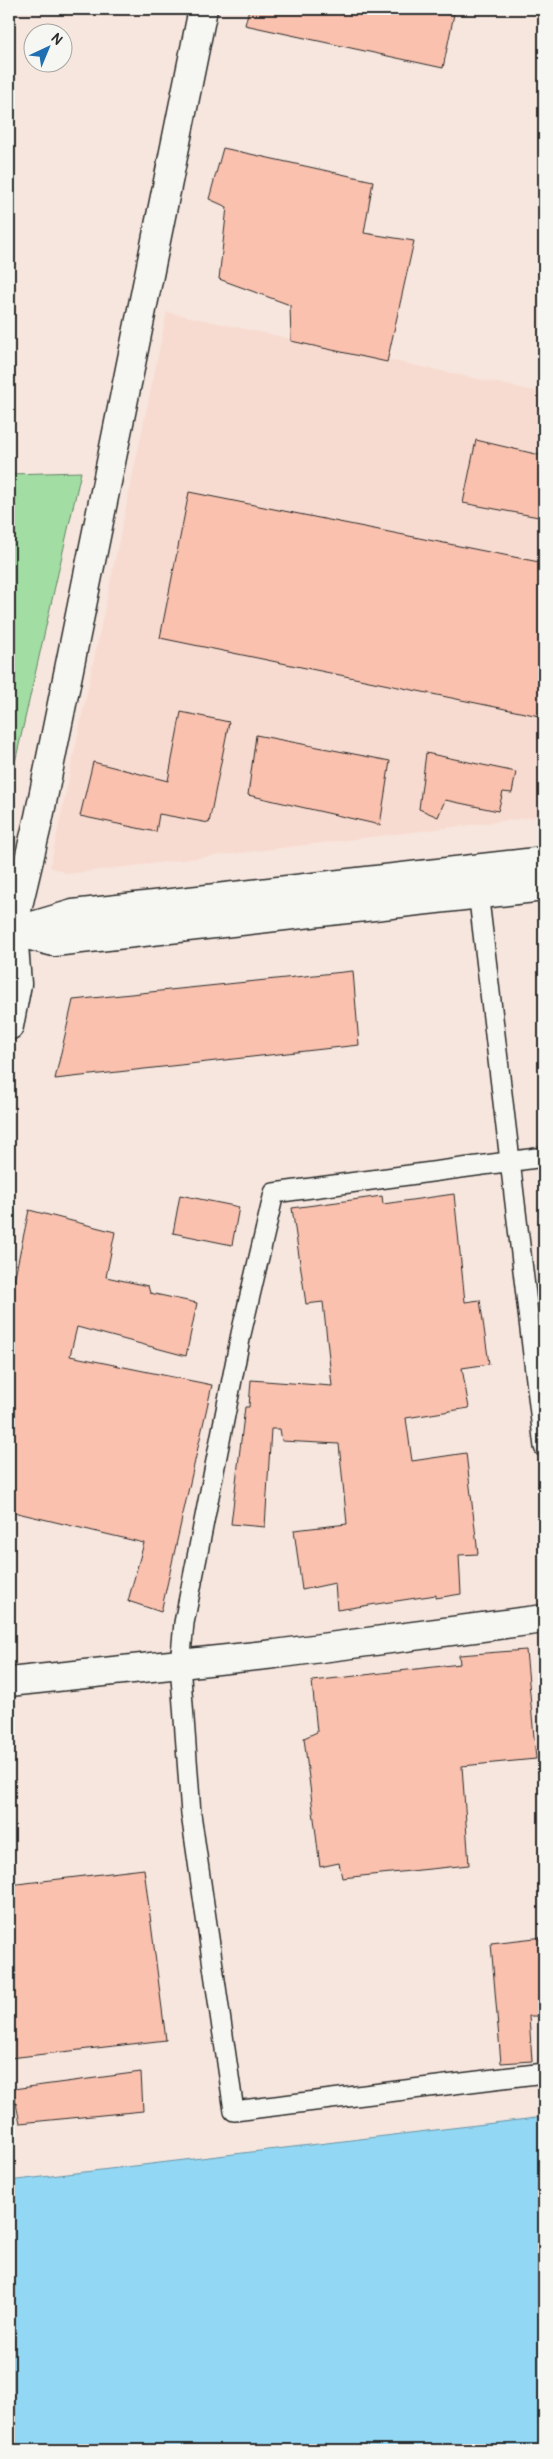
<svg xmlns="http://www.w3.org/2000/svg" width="553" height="2459" font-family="Pangolin,sans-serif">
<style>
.built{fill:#f8dbd0}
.green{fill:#a2dda3;stroke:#668467}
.water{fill:#92d8f4;stroke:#6993a4}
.building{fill:#f9c1ae;stroke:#2b2b2b}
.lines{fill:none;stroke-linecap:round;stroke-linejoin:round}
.street-casing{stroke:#2b2b2b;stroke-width:22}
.secondary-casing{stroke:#2b2b2b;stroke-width:31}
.path{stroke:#2b2b2b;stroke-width:3;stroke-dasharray:1 4;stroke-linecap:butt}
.street{stroke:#f6f6f2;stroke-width:19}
.secondary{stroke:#f6f6f2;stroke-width:28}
</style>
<rect width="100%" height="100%" fill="#f7e6de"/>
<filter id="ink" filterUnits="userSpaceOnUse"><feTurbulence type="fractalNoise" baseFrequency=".02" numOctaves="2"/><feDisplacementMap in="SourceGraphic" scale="10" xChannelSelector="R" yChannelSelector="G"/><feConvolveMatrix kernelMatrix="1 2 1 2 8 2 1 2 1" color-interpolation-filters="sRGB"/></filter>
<g filter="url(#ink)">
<!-- built -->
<path class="built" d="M167,312L544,393V816L68,874L50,867Z"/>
<!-- green -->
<path class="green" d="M81,472L9,789V474Z"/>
<!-- water -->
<path class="water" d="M544,2117V2450H9V2181Z"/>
<!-- building -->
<g class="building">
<path d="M249,9H426L454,14L443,68L245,25Z"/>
<path d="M223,148L373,181L364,233L414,241L387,362L291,341L290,305L219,279L227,207L209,199Z"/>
<path d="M476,440L544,456V518L463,503Z"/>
<path d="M189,492L544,563V717L160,638Z"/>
<path d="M181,712L229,722L209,823L159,814L156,832L80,816L93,762L168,781Z"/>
<path d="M256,735L390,761L380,825L248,795Z"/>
<path d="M426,753L516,772L512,793L503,792L498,811L445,800L438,817L419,809Z"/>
<path d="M353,971L359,1045L55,1079L73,1000Z"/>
<path d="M454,1194L465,1302L480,1300L489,1364L462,1368L469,1408L406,1418L412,1461L466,1453L478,1554L459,1555L461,1594L436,1598V1595L337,1610L335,1583L302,1590L294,1530L347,1524L339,1444L282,1441L280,1429H271L265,1527L231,1524L245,1407H249L251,1380L332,1386L323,1302L306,1304L292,1208L382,1196L383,1204Z"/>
<path d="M180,1195L239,1207L232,1245L173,1233Z"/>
<path d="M29,1210L115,1232L106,1277L148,1286L150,1293L197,1303L186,1356L77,1327L70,1356L212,1385L161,1612L128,1601L144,1543L9,1511V1304Z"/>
<path d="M526,1650L536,1759L462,1766L469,1865L342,1878L339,1863L320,1867L304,1738L317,1732L312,1681L460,1664L459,1655Z"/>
<path d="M144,1869L166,2040L10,2058L9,1885Z"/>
<path d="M544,1937V2016H529L532,2061L501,2063L491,1943Z"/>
<path d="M141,2072L143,2111L20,2123L13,2089Z"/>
</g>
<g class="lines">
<!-- street casing -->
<g class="street-casing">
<g id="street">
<path d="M477,883L544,1447"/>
<path d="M544,1157L274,1193L241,1334L184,1623L180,1664L191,1814L234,2111L544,2073"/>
</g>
</g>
<!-- secondary casing -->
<g class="secondary-casing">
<g id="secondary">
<path d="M15,932L54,942L544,887"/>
<path d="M9,933L73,914L544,861"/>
<path d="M9,944L39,817L203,9"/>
<path d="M9,1026L17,984L13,932"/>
<path d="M9,1682L275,1654L544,1619"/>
</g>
</g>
<!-- path -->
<g class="path">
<path d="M159,9L180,14"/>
<path d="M9,13L17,9"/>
</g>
<!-- street -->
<use href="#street" class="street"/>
<!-- secondary -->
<use href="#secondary" class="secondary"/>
</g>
</g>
<!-- margin -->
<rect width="553" height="2459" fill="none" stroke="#f6f6f2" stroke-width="30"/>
<rect x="15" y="15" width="523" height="2429" fill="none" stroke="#2b2b2b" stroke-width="2" filter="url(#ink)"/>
<!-- north arrow -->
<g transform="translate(48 48) rotate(44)"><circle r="24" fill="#f6f6f2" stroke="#a5a5a2"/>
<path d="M0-4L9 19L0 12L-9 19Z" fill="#1f6fb2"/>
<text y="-8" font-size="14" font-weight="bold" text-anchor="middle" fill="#2b2b2b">N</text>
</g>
</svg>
